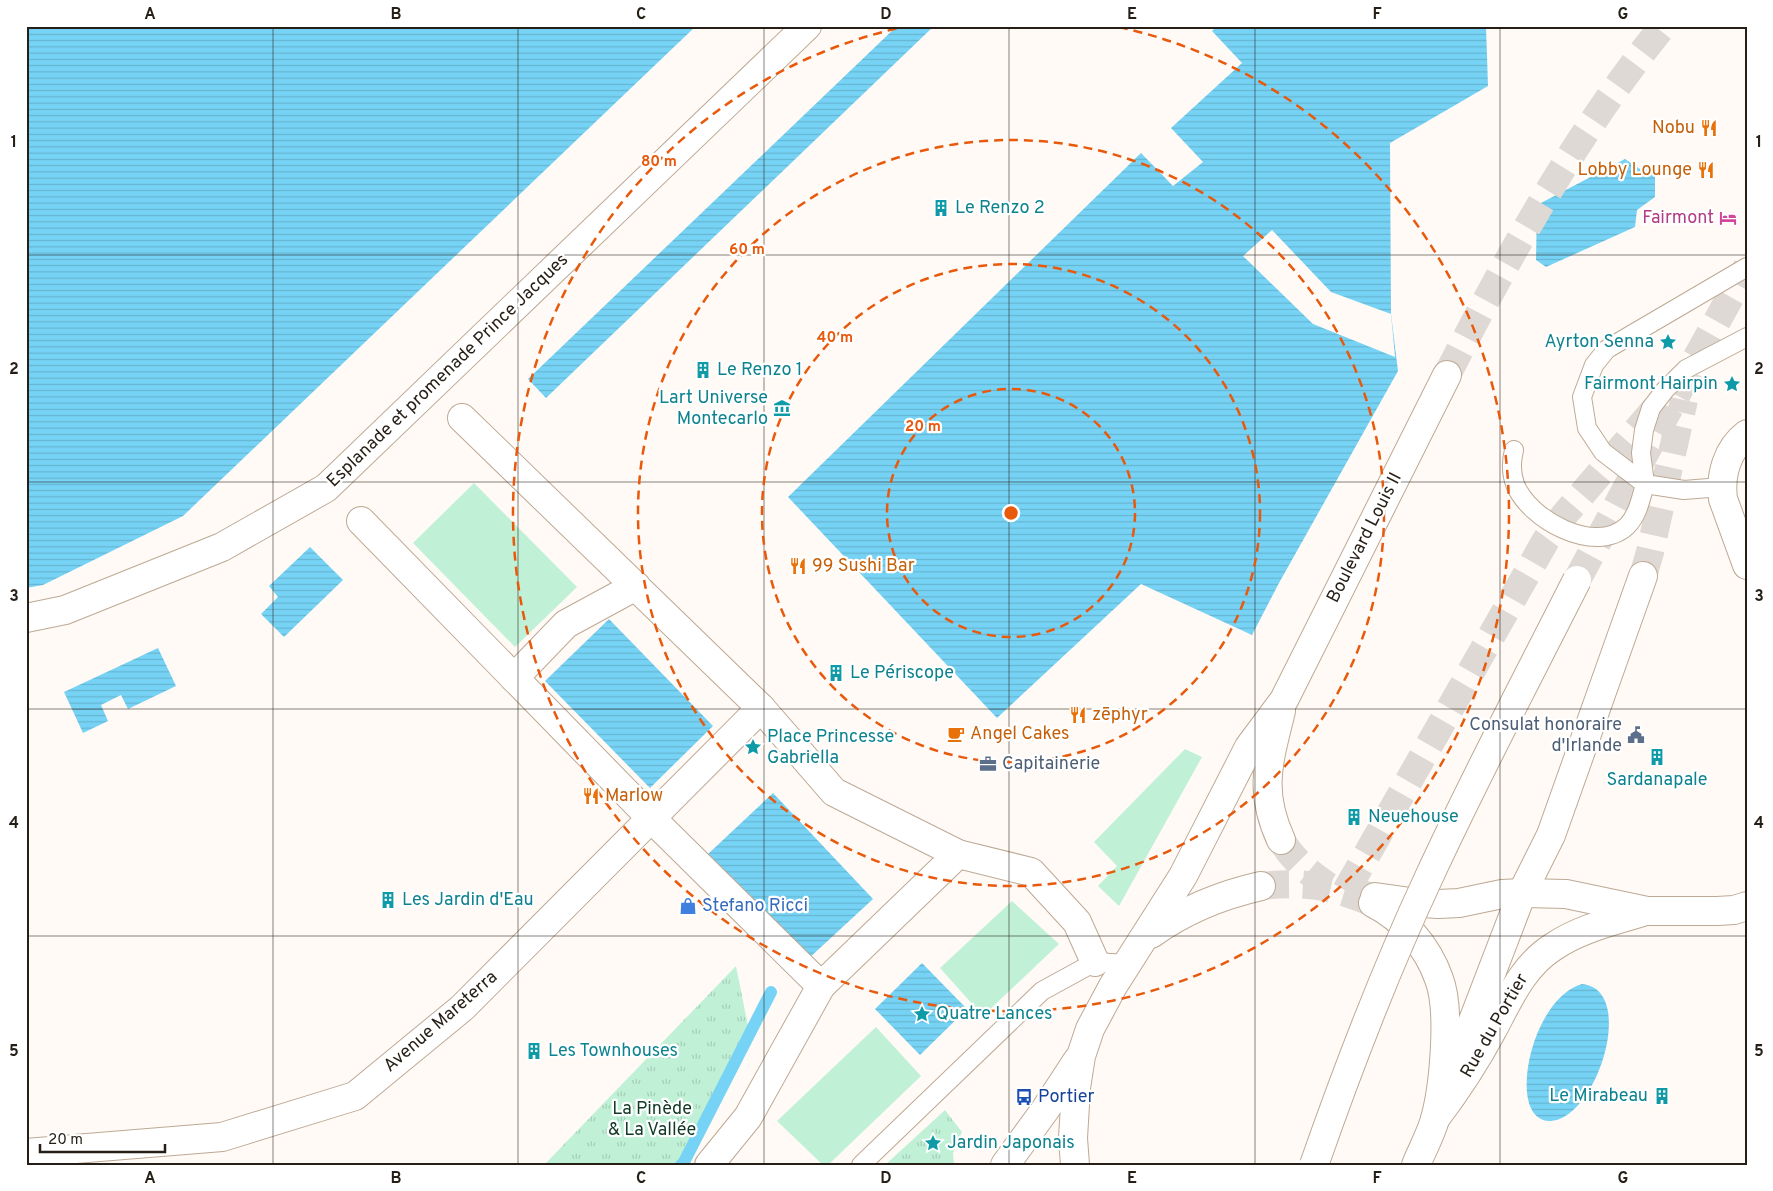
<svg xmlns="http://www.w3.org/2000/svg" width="1773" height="1191" font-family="Overpass,sans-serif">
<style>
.green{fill:#c0f1d7}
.park{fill:url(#park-tufts)}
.water{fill:url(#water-rules)}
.pier{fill:#fffaf6}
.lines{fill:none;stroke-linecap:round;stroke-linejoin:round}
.stream{stroke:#76d3f5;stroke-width:12}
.street-tunnel{stroke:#ded9d5;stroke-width:28;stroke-dasharray:28 14;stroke-linecap:butt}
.secondary-tunnel{stroke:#ded9d5;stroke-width:28;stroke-dasharray:28 14;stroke-linecap:butt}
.primary-tunnel{stroke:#ded9d5;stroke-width:28;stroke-dasharray:28 14;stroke-linecap:butt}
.lane-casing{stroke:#bda994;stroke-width:20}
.street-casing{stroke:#bda994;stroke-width:30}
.secondary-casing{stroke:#bda994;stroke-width:30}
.primary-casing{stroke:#bda994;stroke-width:30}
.lane{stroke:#fff;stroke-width:18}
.street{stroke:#fff;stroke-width:28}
.secondary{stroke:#fff;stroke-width:28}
.primary{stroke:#fff;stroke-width:28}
.primary-bridge-casing{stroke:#bda994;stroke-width:30;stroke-linecap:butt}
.primary-bridge{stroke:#fff;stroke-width:28}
.grid{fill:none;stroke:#261f17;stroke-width:1;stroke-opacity:0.55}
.ring{fill:none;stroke:#e8590c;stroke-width:2.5;stroke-dasharray:9 6}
.labels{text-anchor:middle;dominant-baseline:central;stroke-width:4.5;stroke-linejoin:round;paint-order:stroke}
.food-label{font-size:18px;fill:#c56008;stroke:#fff;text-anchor:start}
.culture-label{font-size:18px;fill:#0d838f;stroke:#fff;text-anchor:start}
.hotel-label{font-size:18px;fill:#b23c85;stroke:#fff;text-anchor:end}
.street-label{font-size:18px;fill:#261f17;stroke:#fff}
.service-label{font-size:18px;fill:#4e5e75;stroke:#fff;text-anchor:end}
.shop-label{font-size:18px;fill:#366cbe;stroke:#fff;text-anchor:start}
.transit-label{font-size:18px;fill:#164399;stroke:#fff;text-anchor:start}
.park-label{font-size:18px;fill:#123827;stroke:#fff}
.centre{fill:#e8590c;stroke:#fff;stroke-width:2.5}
.ring-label{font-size:15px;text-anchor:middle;font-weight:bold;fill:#e8590c;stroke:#fff;stroke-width:4.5;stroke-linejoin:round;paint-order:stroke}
.neatline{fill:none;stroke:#261f17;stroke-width:2}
.grid-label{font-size:16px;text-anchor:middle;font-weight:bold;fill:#261f17}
</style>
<defs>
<pattern id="park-tufts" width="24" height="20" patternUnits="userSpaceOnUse" patternTransform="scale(1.25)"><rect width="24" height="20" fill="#c0f1d7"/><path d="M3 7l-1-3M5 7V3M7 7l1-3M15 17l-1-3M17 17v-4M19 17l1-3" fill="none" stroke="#a5ceb8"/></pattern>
<pattern id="water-rules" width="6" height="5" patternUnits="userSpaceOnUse" patternTransform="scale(1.25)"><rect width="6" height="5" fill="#76d3f5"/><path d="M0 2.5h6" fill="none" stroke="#66b5d1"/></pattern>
</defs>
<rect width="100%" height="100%" fill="#fffaf6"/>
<!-- green -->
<g class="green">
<path d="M474,483L577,587L515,647L413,543Z"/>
<path d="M1185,749L1202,757L1119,906L1098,886L1117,866L1094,842Z"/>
<path d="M1012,901L1059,944L983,1016L940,968Z"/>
<path d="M876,1027L921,1076L828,1165H823L777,1121Z"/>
</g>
<!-- park -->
<g class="park">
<path d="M736,966L749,1031L681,1162L677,1165H544Z"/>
<path d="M945,1110L962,1132L953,1153L954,1165H885Z"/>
</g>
<!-- water -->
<g class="water">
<path d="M26,26H696L183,516L43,585L26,588Z"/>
<path d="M897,26H934L546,398L528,379Z"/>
<path d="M1217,26H1486L1488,86L1390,143L1391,314L1398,371L1279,583L1252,635L1141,584L997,718L788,497L1141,153L1173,186L1203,162L1171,128L1242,63L1212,31Z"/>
<path d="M1625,159L1643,171L1655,163V197L1637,210L1635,227L1546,267L1536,260L1537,205Z"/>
<path d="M310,547L343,580L284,637L261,614L278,597L269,586Z"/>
<path d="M609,619L713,726L650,788L545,681Z"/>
<path d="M158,648L176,686L128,709L121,695L101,705L108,721L83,733L64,692Z"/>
<path d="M773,793L873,899L807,960L708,854Z"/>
<path d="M922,963L967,1009L920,1055L875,1009Z"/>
<path d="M1582,984C1637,989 1598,1117 1551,1121C1505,1124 1529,999 1582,984Z"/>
</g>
<!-- pier -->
<path class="pier" d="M1272,230L1331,292L1391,314L1395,357L1313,324L1243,256Z"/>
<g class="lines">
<!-- stream -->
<path class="stream" d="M681,1165L684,1162L771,992"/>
<!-- street-tunnel -->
<path class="street-tunnel" d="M1346,891L1375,897"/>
<!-- secondary-tunnel -->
<g class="secondary-tunnel">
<path d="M1447,375C1509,254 1577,133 1663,26"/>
<path d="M1281,840C1293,860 1309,873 1328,886"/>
<path d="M1261,886C1305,881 1333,886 1373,903"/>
</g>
<!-- primary-tunnel -->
<g class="primary-tunnel">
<path d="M1643,576L1650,552L1684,400"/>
<path d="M1577,580L1692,366L1747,267"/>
<path d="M1346,891L1546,540L1565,514L1660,403"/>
</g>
<!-- lane casing -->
<g class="lane-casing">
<g id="lane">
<path d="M1514,450C1511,462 1511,473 1515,484C1528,519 1595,556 1627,526C1638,515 1641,498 1645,484L1603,452L1587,428L1582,397L1594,365L1607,349L1747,267"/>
<path d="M1721,487L1684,490L1645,484L1641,453L1644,430L1651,408L1665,390L1686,369L1747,337"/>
<path d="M861,1165L1042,991L1095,962L1127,964"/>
</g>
</g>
<!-- street casing -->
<g class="street-casing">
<g id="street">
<path d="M462,418L761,708L834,792L958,854L1031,872L1077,922L1095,962"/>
<path d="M1747,434C1727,449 1720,475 1723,499L1747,565"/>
<path d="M361,521L651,818L821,986"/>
<path d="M26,618L65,610L222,547L326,488L807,26"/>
<path d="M514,678L566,624L636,586"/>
<path d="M1375,897L1411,902L1438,904L1459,903L1502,894L1522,893L1566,894L1647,911H1717L1734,910L1747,906"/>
<path d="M1435,1119C1457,1090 1476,1061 1493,1029C1509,999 1523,966 1553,947C1581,928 1614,921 1646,911"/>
<path d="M26,1153L222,1137L355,1096L462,1008L761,708"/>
<path d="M709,1165L748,1117L821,986L958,854"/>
</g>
</g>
<!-- secondary casing -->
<g class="secondary-casing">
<g id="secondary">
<path d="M1281,711C1269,761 1258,790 1281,840"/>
<path d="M1373,903C1403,918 1428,947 1439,979C1451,1010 1444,1086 1435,1119C1431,1134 1422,1150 1416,1165"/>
<path d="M1151,934C1184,910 1221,895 1261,886"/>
<path d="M1451,1078L1522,893"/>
<path d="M1005,1165L1045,1110L1077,1061"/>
<path d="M1075,1165L1073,1138L1076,1088L1081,1056L1090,1029L1113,986L1183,876L1249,747L1284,700L1447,375"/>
</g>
</g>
<!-- primary casing -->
<g class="primary-casing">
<path id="primary" d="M1522,893L1551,835L1643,576"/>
</g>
<!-- lane -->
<use href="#lane" class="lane"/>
<!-- street -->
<use href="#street" class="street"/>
<!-- secondary -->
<use href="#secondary" class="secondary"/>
<!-- primary -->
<use href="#primary" class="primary"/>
<!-- primary-bridge casing -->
<g class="primary-bridge-casing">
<path id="primary-bridge" d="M1314,1165C1348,1068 1385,971 1429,877C1475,777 1527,679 1577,580"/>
</g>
<!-- primary-bridge -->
<use href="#primary-bridge" class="primary-bridge"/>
</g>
<!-- grid -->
<path class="grid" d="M273,26V1165M518,26V1165M764,26V1165M1009,26V1165M1255,26V1165M1500,26V1165M26,255H1747M26,482H1747M26,709H1747M26,936H1747"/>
<!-- distance rings -->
<g class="ring">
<circle cx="1011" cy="513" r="124"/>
<circle cx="1011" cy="513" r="249"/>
<circle cx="1011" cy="513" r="373"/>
<path d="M1119 27A498 498 0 1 1 903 27"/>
</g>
<!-- icons -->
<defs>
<g id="restaurant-bare" transform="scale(1.35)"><path d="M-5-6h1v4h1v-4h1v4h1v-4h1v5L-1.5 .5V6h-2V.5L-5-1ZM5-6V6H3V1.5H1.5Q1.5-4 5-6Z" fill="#e8710a" stroke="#fff" stroke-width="2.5" paint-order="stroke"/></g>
<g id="building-bare" transform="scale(1.35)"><path d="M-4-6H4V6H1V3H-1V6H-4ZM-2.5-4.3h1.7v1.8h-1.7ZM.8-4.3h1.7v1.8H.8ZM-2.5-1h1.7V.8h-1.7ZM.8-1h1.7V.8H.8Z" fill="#0f9aa8" stroke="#fff" stroke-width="2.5" paint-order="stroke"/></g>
<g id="hotel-bare" transform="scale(1.35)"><path d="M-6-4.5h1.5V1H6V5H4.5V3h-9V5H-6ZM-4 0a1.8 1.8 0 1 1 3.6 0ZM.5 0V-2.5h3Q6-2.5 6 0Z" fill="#d1479c" stroke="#fff" stroke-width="2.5" paint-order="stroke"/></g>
<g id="sight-bare" transform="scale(1.35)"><path d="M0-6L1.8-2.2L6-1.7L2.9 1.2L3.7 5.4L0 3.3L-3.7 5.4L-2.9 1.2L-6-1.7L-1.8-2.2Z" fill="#0f9aa8" stroke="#fff" stroke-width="2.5" paint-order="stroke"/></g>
<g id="museum-bare" transform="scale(1.35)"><path d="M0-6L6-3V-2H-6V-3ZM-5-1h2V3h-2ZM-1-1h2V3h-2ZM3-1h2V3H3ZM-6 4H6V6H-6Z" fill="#0f9aa8" stroke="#fff" stroke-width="2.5" paint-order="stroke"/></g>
<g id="cafe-bare" transform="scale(1.35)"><path d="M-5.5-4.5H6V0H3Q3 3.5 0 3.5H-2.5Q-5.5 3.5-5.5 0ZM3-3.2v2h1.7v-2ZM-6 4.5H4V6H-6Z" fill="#e8710a" stroke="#fff" stroke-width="2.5" paint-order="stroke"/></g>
<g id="civic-bare" transform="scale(1.35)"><path d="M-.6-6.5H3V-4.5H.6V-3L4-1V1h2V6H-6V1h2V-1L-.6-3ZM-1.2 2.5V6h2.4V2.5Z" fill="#5c6f8a" stroke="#fff" stroke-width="2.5" paint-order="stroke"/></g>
<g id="office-bare" transform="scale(1.35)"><path d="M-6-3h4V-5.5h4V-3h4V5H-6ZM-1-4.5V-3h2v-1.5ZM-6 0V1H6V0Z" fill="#5c6f8a" stroke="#fff" stroke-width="2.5" paint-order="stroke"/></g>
<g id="shop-bare" transform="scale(1.35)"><path d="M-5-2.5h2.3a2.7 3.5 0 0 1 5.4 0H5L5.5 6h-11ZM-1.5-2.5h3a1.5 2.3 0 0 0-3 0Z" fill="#3f7fe0" stroke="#fff" stroke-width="2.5" paint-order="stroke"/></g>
<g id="bus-bare" transform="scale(1.35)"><path d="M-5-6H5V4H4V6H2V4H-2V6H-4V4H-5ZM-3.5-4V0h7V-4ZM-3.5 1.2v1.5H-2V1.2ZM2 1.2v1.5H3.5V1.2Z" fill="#1a4fb4" stroke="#fff" stroke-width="2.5" paint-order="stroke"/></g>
</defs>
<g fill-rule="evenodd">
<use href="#restaurant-bare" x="1709" y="128"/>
<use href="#restaurant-bare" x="1706" y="170"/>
<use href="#building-bare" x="941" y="208"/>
<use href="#hotel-bare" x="1728" y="218"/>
<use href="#sight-bare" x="1668" y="342"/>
<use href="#building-bare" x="703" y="370"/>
<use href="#sight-bare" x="1732" y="384"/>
<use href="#museum-bare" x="782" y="408"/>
<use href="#restaurant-bare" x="798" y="566"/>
<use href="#building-bare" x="836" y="673"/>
<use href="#restaurant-bare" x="1078" y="715"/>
<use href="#cafe-bare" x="956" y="734"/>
<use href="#civic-bare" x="1636" y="735"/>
<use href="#sight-bare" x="753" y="747"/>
<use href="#building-bare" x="1657" y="757"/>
<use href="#office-bare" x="988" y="764"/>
<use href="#restaurant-bare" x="591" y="796"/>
<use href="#building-bare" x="1354" y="817"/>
<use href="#building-bare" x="388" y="900"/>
<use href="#shop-bare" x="688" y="906"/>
<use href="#sight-bare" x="922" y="1014"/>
<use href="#building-bare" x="534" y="1051"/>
<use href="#building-bare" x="1662" y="1096"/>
<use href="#bus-bare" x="1024" y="1097"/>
<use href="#sight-bare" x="933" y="1143"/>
</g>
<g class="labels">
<!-- food labels -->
<g class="food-label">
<text x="1695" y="128" text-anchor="end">Nobu</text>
<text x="1692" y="170" text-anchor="end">Lobby Lounge</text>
<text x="812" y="566">99 Sushi Bar</text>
<text x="1092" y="715">zēphyr</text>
<text x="970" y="734">Angel Cakes</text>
<text x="605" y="796">Marlow</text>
</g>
<!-- culture labels -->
<g class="culture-label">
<text x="955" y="208">Le Renzo 2</text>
<text x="1654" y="342" text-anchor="end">Ayrton Senna</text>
<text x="717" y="370">Le Renzo 1</text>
<text x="1718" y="384" text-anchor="end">Fairmont Hairpin</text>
<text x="768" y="398" text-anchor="end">Lart Universe<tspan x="768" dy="21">Montecarlo</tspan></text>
<text x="850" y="673">Le Périscope</text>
<text x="767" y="737">Place Princesse<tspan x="767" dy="21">Gabriella</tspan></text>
<text x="1657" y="780" text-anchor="middle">Sardanapale</text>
<text x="1368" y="817">Neuehouse</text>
<text x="402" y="900">Les Jardin d'Eau</text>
<text x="936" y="1014">Quatre Lances</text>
<text x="548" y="1051">Les Townhouses</text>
<text x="1648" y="1096" text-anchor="end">Le Mirabeau</text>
<text x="947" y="1143">Jardin Japonais</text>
</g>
<!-- hotel labels -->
<g class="hotel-label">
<text x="1714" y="218">Fairmont</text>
</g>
<!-- street labels -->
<g class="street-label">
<text transform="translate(448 371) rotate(-44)">Esplanade et promenade Prince Jacques</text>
<text transform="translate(1365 538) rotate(-63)">Boulevard Louis II</text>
<text transform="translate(441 1022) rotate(-41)">Avenue Mareterra</text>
<text transform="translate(1495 1026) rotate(-60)">Rue du Portier</text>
</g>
<!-- service labels -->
<g class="service-label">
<text x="1622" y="725">Consulat honoraire<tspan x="1622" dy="21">d'Irlande</tspan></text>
<text x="1002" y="764" text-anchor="start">Capitainerie</text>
</g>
<!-- shop labels -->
<g class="shop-label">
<text x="702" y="906">Stefano Ricci</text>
</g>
<!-- transit labels -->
<g class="transit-label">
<text x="1038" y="1097">Portier</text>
</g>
<!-- park labels -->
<g class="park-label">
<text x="652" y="1109">La Pinède<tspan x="652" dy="21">&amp; La Vallée</tspan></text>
</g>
</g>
<circle cx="1011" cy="513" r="8" class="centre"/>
<g class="ring-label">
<text x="659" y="166">80 m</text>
<text x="747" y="254">60 m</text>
<text x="835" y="342">40 m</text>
<text x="923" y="431">20 m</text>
</g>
<!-- border -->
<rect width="1773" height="1191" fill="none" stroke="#ffffff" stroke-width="55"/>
<!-- scale -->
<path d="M40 1144v8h125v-8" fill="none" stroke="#261f17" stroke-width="2.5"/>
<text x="48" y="1144" font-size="15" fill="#261f17" stroke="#ffffff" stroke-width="4" paint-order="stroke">20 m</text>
<rect x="28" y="28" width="1718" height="1136" class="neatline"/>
<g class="grid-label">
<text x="150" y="19">A</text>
<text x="396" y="19">B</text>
<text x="641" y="19">C</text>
<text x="886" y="19">D</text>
<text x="1132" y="19">E</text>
<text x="1377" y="19">F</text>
<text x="1623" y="19">G</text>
<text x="14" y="147">1</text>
<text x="1759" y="147">1</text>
<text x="14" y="374">2</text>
<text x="1759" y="374">2</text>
<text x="14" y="601">3</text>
<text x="1759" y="601">3</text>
<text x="14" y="828">4</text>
<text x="1759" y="828">4</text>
<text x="14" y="1056">5</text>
<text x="1759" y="1056">5</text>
<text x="150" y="1183">A</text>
<text x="396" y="1183">B</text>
<text x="641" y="1183">C</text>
<text x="886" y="1183">D</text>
<text x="1132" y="1183">E</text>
<text x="1377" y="1183">F</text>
<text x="1623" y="1183">G</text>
</g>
</svg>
